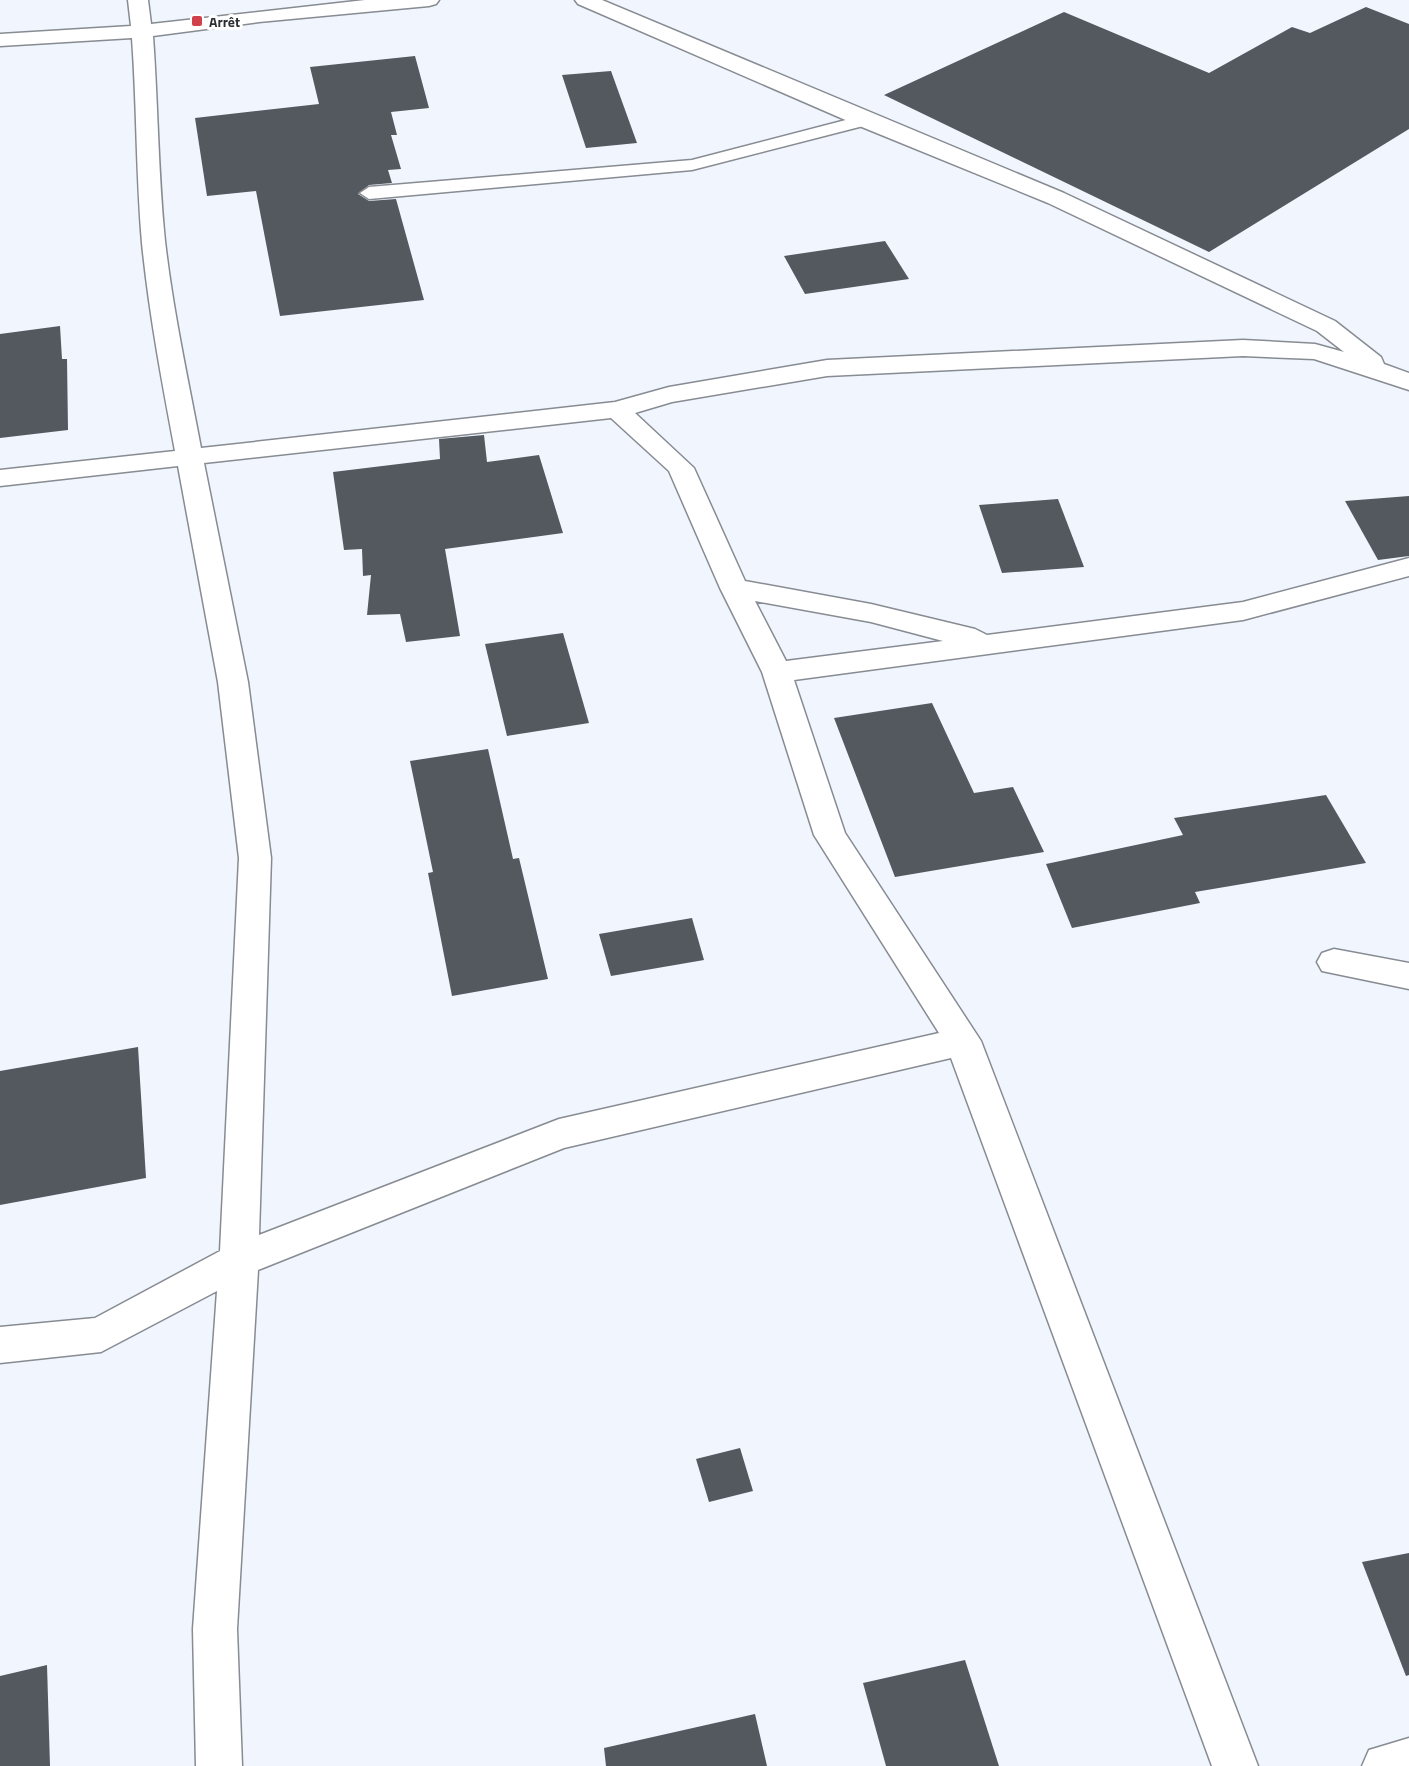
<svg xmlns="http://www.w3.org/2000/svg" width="1409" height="1766" font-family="'Titillium Web',sans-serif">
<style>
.building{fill:#54585f}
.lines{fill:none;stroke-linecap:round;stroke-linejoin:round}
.lane-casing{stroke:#878b92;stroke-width:3}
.street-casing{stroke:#878b92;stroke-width:3}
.lane{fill:#fff;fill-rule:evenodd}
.street{fill:#fff;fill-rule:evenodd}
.poi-dot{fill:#d1414b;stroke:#fff;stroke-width:2}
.labels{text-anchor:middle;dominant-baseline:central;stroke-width:6;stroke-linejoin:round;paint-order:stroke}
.far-poi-label{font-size:14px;font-weight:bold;fill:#2d2f32;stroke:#fff;text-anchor:start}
</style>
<rect width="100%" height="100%" fill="#f0f5fe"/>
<!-- building -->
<g class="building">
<path d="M1366,7L1409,24V129L1209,252L884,95L1064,12L1209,73L1292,27L1310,33Z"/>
<path d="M415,56L429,108L391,112L397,135H391L401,169L388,170L392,183L369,185L358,194L369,201L396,199L424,300L280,316L256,191L207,196L195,118L319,104L310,67Z"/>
<path d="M611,71L637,143L586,148L562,75Z"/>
<path d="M885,241L909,279L805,294L784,256Z"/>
<path d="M60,326L62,359H67L68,430L0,438V334Z"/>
<path d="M484,435L487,462L539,455L563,533L445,549L460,636L406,642L400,614L367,615L371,575L363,576L362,549L344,550L333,472L440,459L439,439Z"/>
<path d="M1409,496V556L1378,560L1345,501Z"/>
<path d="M1058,499L1084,567L1002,573L979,505Z"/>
<path d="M563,633L589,723L507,736L485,644Z"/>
<path d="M932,703L974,793L1013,787L1044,852L895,877L834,718Z"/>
<path d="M488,749L513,859L519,858L548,979L452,996L428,873L433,872L410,761Z"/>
<path d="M1326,795L1366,863L1195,892L1200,903L1072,928L1046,864L1183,835L1174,818Z"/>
<path d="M692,918L704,960L611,976L599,934Z"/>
<path d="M138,1047L146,1178L0,1205V1071Z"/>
<path d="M740,1448L753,1491L709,1502L696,1459Z"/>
<path d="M1409,1553V1675L1406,1676L1362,1562Z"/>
<path d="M965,1660L999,1766H886L863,1683Z"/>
<path d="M47,1665L50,1766H0V1676Z"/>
<path d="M755,1714L767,1766H606L604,1748Z"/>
</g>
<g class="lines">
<!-- lane casing -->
<g class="lane-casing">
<path id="lane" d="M865,115L871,116L874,120L871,124L692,170L369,199L360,193L369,187L692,160Z"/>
</g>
<!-- street casing -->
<g class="street-casing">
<g id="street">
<path d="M128,0H148L151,24L365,0H439L436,4L429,6L259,22L153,36C158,104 158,173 165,241C173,311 188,379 201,448L615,402L669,387L827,360L1243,340L1315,344L1344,352L1317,331L1048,203L857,125L578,4L575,0H602L1064,193L1335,321L1381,357L1384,364L1409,373V390L1314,359L1243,356L827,376L672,402L635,413L694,468L745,581L871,604L975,629L987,635L1243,602L1409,558V576L1243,620L794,680L845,833L981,1041L1258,1766H1212L951,1058L564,1148L258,1270L237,1629L242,1766H196L193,1629L217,1291L101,1352L0,1363V1327L95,1318L220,1251L239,858L218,682L178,466L0,486V470L175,451C162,382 149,313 142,243C136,175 137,106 132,38L0,46V34L131,26ZM611,418L669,471L720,588L762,672L814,835L939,1033L559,1119L259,1235L271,858L248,682L204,463ZM755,601L871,622L943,641L786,661Z"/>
<path d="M1334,949L1409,963V989L1322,971L1317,962L1322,953Z"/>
<path d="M1409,1738V1766H1362L1369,1750Z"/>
</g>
</g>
<!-- lane -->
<use href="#lane" class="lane"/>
<!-- street -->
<use href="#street" class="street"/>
</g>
<!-- markers -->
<rect class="poi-dot" x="191" y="15" width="12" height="12" rx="3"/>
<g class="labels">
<!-- far-poi labels -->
<g class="far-poi-label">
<text x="209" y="21">Arrêt</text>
</g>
</g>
</svg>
